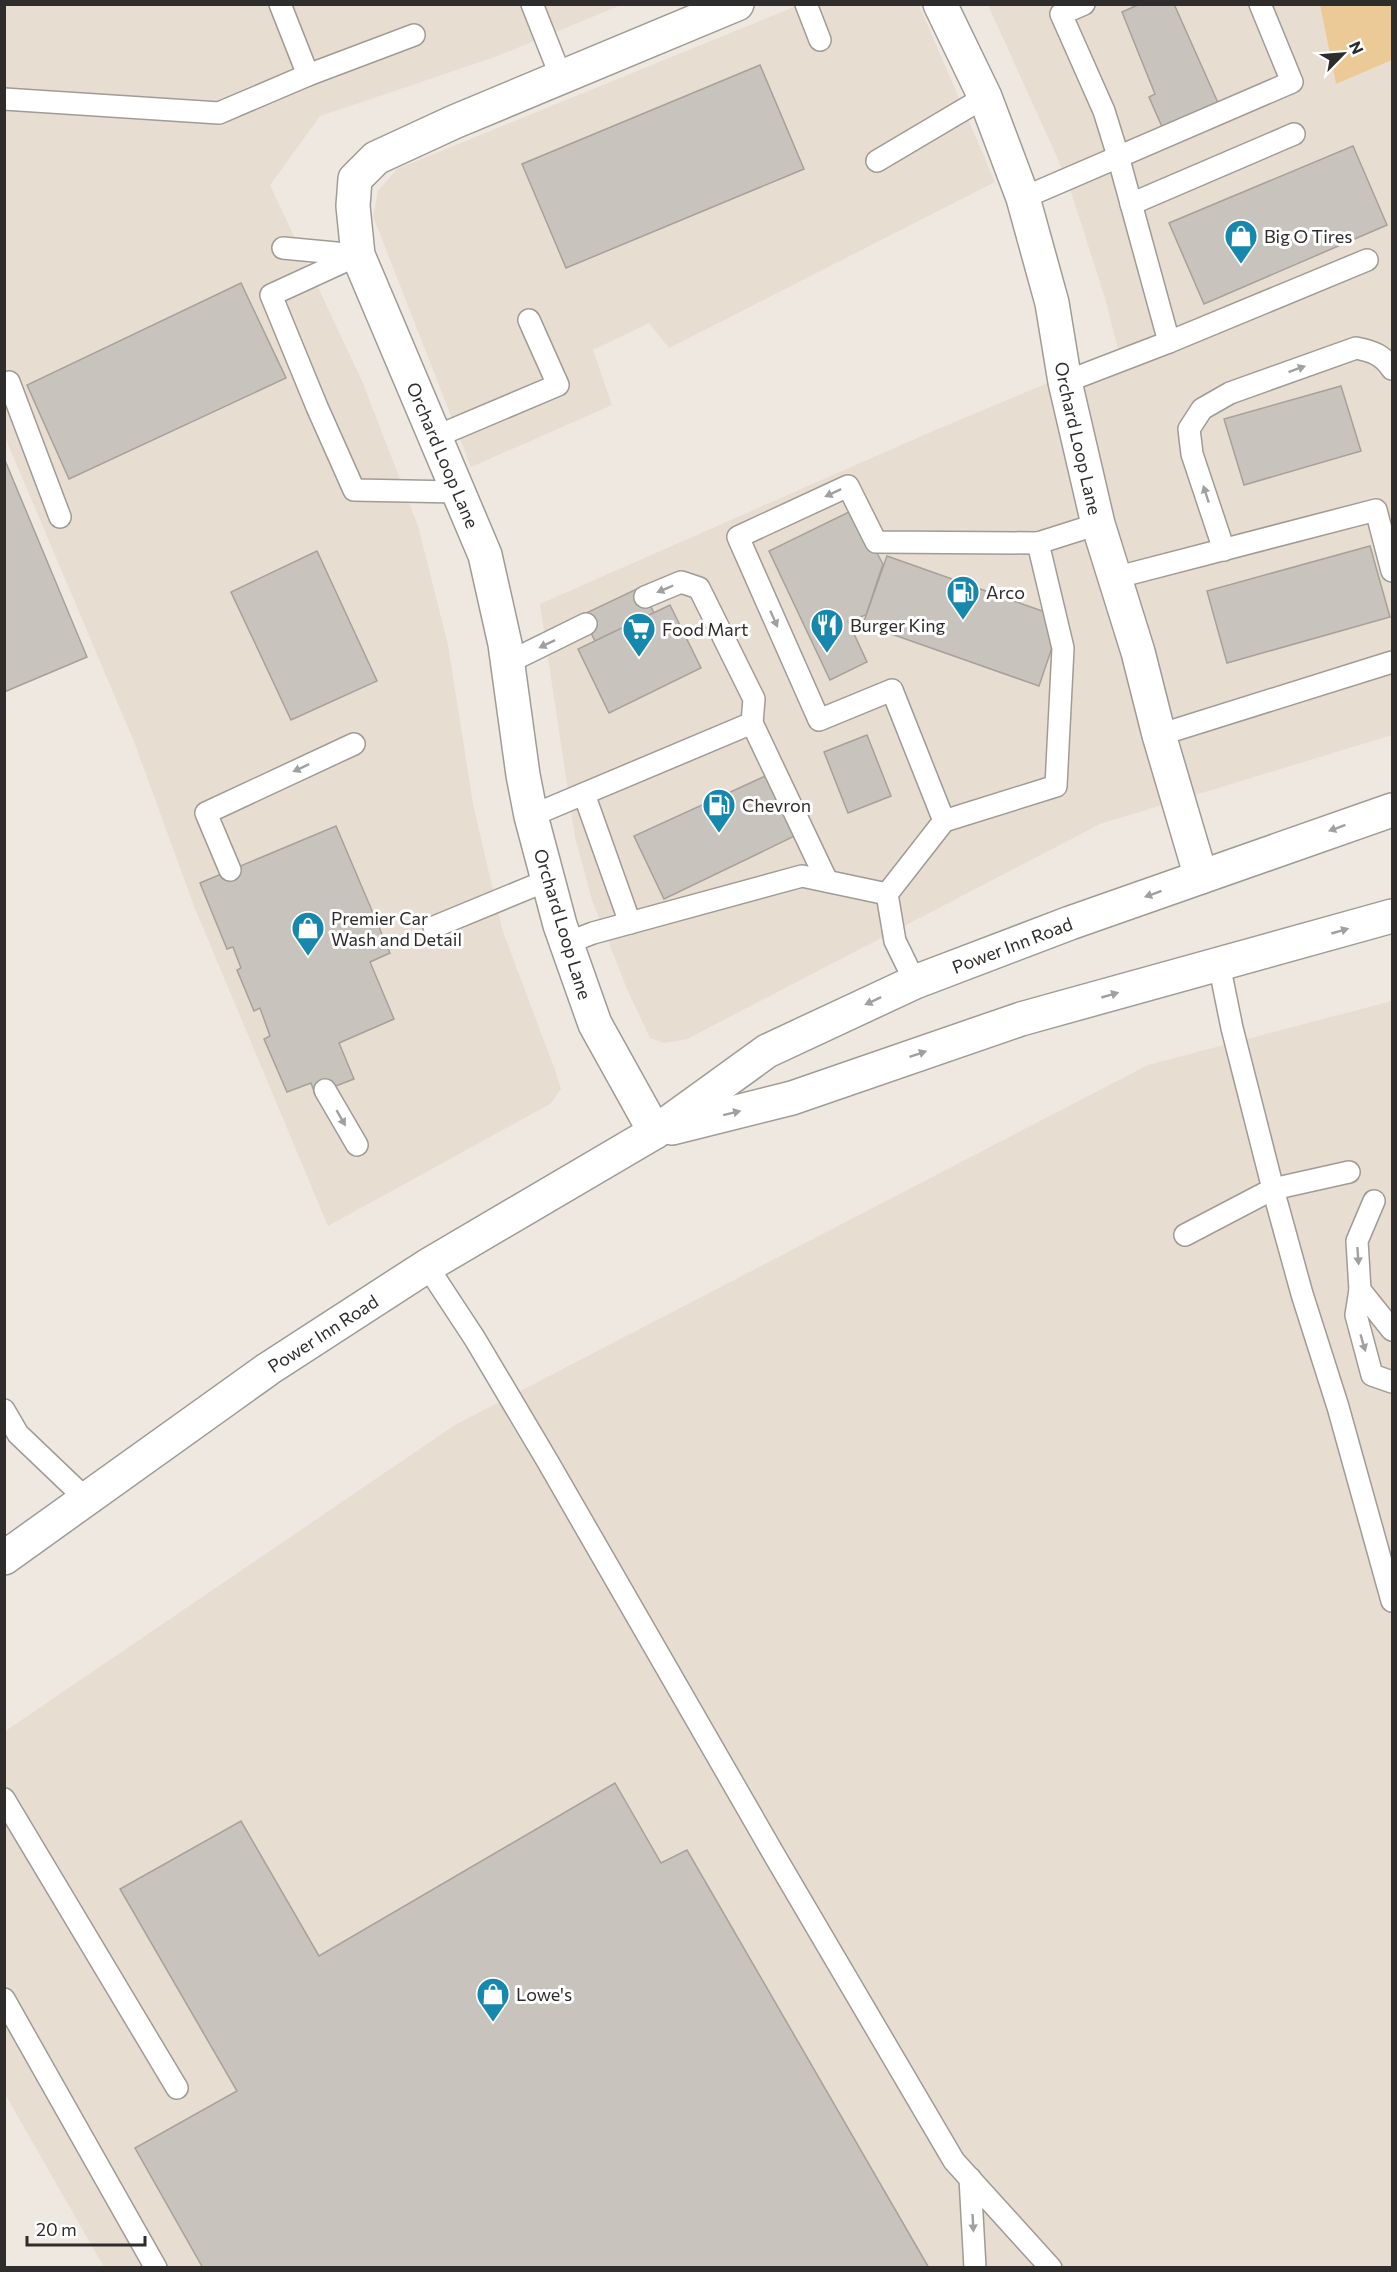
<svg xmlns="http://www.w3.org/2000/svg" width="1397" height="2272" font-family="Commissioner,sans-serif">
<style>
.built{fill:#e7ddd0}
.green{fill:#ecca98}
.building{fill:#c8c3bc;stroke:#a6a19a;stroke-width:1.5}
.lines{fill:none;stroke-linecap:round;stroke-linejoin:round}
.service-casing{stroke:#a09b95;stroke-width:24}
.minor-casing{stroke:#a09b95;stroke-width:36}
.secondary-casing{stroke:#a09b95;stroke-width:36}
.service{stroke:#fff;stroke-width:21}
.minor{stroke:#fff;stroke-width:33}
.secondary{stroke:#fff;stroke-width:33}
.oneway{fill:#a1a0a0}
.labels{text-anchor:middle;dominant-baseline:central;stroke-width:6;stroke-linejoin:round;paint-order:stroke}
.poi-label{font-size:18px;fill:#2f2d2b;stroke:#fff;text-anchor:start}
.street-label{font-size:18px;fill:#2f2d2b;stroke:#fff}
</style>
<rect width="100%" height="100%" fill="#eee8e1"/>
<!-- built -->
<g class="built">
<path d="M4,5H621L495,57L320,116L270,185L362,381L418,526L448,645L473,804L502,929L555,1070L561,1089L550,1104L328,1226L194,906L135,744L5,437Z"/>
<path d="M799,5H919L995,182L669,348L649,323L593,350L612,405L471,467L373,216L378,191L397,169Z"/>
<path d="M988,5H1320L1336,84L1392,60V735L1100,824L687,1039L664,1043L650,1038L627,989L592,900L575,837L540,604L924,435L1119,353L1105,298L1072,195L1057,157Z"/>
<path d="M1392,1001V2267H104L5,2094L4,1732L455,1425L1148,1065Z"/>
</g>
<!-- green -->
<path class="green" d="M1320,5H1392V60L1336,84Z"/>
<!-- building -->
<g class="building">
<path d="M1140,4H1174L1219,105L1163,129L1149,97L1155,94L1122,12Z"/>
<path d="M760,65L804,169L566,268L522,164Z"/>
<path d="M1353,146L1387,225L1204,304L1169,223Z"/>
<path d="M241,283L286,378L69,479L27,385Z"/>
<path d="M1341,386L1361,451L1244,485L1224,419Z"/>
<path d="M4,458L87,657L4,692Z"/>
<path d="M853,510L883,564L866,615L848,621L867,662L830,680L769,551Z"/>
<path d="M1370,546L1390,617L1227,663L1207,591Z"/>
<path d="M317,551L377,681L291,720L231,592Z"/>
<path d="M887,556L1062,618L1039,686L863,624Z"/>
<path d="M641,587L654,613L595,641L582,615Z"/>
<path d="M670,605L701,668L609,713L578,649Z"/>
<path d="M867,735L891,796L848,813L824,752Z"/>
<path d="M774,772L803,832L664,899L634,836Z"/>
<path d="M336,826L390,953L370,962L394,1019L339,1043L354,1079L315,1094L311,1083L287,1092L264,1039L270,1036L260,1008L254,1011L237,970L241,968L233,947L227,949L200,883Z"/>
<path d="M615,1783L661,1863L687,1850L929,2268H203L135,2148L237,2091L120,1889L241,1821L319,1956Z"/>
</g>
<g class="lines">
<!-- service casing -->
<g class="service-casing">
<g id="service">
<path d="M280,4L308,75"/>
<path d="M532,4L561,77"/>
<path d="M806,4L820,40"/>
<path d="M4,99L219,113L308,75L414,35"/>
<path d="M877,161L985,97"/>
<path d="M1023,198L1292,82L1260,4"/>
<path d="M1131,204L1294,134"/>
<path d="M283,248L357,255"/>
<path d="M358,255L271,295L317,407L354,490L458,492"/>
<path d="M1169,342L1367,260"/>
<path d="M9,382L60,517"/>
<path d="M1065,382L1169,342L1118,156L1104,111L1061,14L1084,4"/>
<path d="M435,437L558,385L529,320"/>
<path d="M1224,550L1192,454L1189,429L1202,409L1230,393L1356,348C1372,351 1383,355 1392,369"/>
<path d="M1114,578L1376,510L1392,571"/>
<path d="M645,597L681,582L699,588L754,699L752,723"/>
<path d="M507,663L586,624"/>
<path d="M1159,735L1392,662"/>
<path d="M584,794L630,923"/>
<path d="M531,816L752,723L827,881"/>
<path d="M944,821L892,690L819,720L738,537L848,486L876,542L1038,543"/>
<path d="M230,870L206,813L354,744"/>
<path d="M434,927L548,880"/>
<path d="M567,943L593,933L802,876L887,894"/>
<path d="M1219,964L1232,1028L1273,1189L1302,1294L1338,1407L1392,1601"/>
<path d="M915,982L895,941L887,894L944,821L1056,786L1063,648L1038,543L1098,524"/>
<path d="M325,1090L357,1145"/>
<path d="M1374,1201L1357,1241L1360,1290L1392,1330"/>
<path d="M1185,1235L1273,1189L1349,1172"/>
<path d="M427,1266L475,1339L548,1462L776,1858L954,2161L1051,2268"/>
<path d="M1360,1290L1356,1315L1372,1375L1392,1382"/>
<path d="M4,1410L18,1434L86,1499"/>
<path d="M4,1799L177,2088"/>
<path d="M4,1999L156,2268"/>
<path d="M970,2178L975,2268"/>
</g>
</g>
<!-- minor casing -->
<g class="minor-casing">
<g id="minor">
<path id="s1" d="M940,4L985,97L1023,198L1052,303L1065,382L1098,524L1138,652L1159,735L1201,877"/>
<path d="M655,1132L595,1024L560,925L531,816L523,775L505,644L485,555L358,255L353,206L355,179L376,158L454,122L737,4"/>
</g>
</g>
<!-- secondary casing -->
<g class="secondary-casing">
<g id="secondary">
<path d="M672,1128L792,1098L1021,1019L1392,916"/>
<path id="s2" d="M4,1558L268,1369L427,1266L655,1132L767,1051L915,982L1070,923L1392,810"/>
</g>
</g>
<!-- service -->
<use href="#service" class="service"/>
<!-- minor -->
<use href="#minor" class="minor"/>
<!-- secondary -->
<use href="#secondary" class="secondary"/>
</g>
<!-- one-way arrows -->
<defs><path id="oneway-solid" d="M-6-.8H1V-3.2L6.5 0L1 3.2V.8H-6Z" transform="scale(1.5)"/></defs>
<g class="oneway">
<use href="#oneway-solid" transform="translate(1297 369) rotate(-20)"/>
<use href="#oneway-solid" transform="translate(833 493) rotate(155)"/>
<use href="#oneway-solid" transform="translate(1206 494) rotate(-108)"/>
<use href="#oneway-solid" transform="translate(665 589) rotate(157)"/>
<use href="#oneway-solid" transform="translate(774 619) rotate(66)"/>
<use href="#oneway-solid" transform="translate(547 644) rotate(154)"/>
<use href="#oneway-solid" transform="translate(301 768) rotate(155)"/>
<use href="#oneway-solid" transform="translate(1337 828) rotate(160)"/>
<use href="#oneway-solid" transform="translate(1153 894) rotate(160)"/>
<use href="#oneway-solid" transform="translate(1340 931) rotate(-16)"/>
<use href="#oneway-solid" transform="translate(1110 995) rotate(-16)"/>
<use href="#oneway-solid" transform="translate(873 1001) rotate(155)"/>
<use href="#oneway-solid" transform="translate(918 1054) rotate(-19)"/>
<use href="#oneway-solid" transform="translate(732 1113) rotate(-14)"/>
<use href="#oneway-solid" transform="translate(341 1118) rotate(60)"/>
<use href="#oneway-solid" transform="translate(1358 1256) rotate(86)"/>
<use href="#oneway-solid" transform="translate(1363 1343) rotate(74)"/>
<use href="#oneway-solid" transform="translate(973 2223) rotate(87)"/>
</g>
<!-- icons -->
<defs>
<g id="shop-pin" transform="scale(1.725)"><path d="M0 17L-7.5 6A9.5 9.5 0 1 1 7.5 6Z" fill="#1688ad" stroke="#fff"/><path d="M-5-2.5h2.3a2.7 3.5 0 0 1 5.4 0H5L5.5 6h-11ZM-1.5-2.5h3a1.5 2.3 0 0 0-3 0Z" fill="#fff"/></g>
<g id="fuel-pin" transform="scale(1.725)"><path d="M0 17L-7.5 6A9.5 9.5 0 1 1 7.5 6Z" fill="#1688ad" stroke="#fff"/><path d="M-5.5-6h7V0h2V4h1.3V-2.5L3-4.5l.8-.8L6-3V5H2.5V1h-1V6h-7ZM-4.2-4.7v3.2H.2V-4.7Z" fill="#fff"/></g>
<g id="restaurant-pin" transform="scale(1.725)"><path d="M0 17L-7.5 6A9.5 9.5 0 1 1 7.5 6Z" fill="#1688ad" stroke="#fff"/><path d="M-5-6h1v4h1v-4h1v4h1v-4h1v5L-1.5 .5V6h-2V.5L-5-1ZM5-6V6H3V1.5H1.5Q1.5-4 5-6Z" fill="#fff"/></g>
<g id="supermarket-pin" transform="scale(1.725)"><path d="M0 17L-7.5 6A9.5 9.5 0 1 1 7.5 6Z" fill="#1688ad" stroke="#fff"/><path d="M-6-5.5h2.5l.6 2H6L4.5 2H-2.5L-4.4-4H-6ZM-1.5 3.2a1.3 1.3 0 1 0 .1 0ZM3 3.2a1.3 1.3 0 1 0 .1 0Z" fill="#fff"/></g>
</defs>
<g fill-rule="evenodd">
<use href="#shop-pin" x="1241" y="236"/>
<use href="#fuel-pin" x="963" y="592"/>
<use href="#restaurant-pin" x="827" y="625"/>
<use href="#supermarket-pin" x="639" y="629"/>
<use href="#fuel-pin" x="719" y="805"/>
<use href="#shop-pin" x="308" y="928"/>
<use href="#shop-pin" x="493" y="1994"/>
</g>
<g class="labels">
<!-- poi labels -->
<g class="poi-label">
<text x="1264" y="236">Big O Tires</text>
<text x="986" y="592">Arco</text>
<text x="850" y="625">Burger King</text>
<text x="662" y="629">Food Mart</text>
<text x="742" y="805">Chevron</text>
<text x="331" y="918">Premier Car<tspan x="331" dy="21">Wash and Detail</tspan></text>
<text x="516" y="1994">Lowe's</text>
</g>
<!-- street labels -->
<g class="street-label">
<text stroke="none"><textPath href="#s1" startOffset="458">Orchard Loop Lane</textPath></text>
<text transform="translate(443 455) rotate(67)">Orchard Loop Lane</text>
<text transform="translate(563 924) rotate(73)">Orchard Loop Lane</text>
<text stroke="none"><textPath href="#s2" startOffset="1184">Power Inn Road</textPath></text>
<text stroke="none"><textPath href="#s2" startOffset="390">Power Inn Road</textPath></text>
</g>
</g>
<!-- border -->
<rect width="1397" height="2272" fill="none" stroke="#2f2d2b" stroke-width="12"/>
<!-- north arrow -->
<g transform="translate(1343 54) rotate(65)" stroke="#ffffff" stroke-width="4.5" paint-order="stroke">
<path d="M0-4.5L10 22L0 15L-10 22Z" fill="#2f2d2b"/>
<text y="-9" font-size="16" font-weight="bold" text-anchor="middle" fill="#2f2d2b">N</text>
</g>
<!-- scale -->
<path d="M27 2236v9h118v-9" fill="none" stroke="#2f2d2b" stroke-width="3"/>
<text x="36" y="2236" font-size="18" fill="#2f2d2b" stroke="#ffffff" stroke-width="4.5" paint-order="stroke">20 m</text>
</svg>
